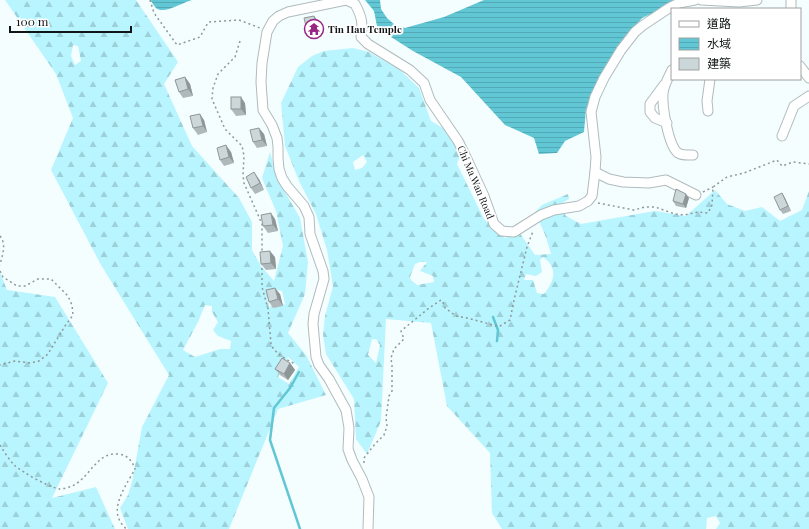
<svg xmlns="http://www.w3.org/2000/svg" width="809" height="529" font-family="'Playfair Display','Noto Sans TC',serif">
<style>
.forest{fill:url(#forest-firs);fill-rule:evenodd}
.water{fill:url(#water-rules)}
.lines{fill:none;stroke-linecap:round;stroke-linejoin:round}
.stream{stroke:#61c7d5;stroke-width:2.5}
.minor-casing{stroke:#afbbbd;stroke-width:11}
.path{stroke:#909798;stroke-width:1.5;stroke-dasharray:2 3;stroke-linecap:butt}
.minor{stroke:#fff;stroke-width:9}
.wall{fill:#afb9bb}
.shaded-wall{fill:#8e9698}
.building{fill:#cbd7d9;stroke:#8e9698}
.labels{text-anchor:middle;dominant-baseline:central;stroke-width:3.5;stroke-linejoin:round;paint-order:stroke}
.poi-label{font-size:10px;font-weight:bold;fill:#111516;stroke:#fff;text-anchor:start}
.street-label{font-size:10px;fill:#111516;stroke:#fff}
</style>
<defs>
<pattern id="forest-firs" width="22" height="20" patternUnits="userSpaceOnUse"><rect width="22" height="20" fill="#b8f5fe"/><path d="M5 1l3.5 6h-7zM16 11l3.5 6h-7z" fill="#9dd1d9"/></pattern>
<pattern id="water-rules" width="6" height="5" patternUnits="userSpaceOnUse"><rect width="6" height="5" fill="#61c7d5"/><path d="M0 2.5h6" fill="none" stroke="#53aab6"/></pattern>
</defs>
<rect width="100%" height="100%" fill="#f4feff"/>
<!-- forest -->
<g class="forest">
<path d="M5,0H136L178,62L164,84L192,146L239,198L252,222V250L261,266L274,281L283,246L276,211L262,178L270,152L277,178L300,218L308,262L305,294L288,333L306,355L326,395L278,409L229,529H128L120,508L128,495L132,482L142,427L169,375L101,265L51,170L73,118L56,74ZM73,45L78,46L81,61L75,65L71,56ZM271,289L282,291L285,304L269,307L267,297ZM205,305L212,306V312L218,322L213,330L218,336L231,341L230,349H220L195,357L183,350L198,322ZM288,357L299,367L289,384L278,377Z"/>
<path d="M353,48L369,52L400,70L419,88L431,121L465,141L457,164L484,219L505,238L519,232L535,255L551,254L546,237L535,212L542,205L568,194L569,199L559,205L566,216L581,224L655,211L686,216L715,190L727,204L745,211L762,207L780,221L802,210L809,191V529H716L720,523L716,516L707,518L706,529H502L492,513L490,453L447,406L431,323L386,319L381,421L367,454L356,439L354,399L326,354L323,335L325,316L333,286L327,250L316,214L299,181L285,146L281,103L298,67L312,56L324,51ZM363,155L367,162L362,168L355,170L353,162ZM543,257C558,268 555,280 544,294L537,293L533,280H524L526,274L536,276L542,272L540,260ZM420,262H427L420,271L433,276L434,282L417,285L411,280L410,277L415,264ZM372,339H376L380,345L376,363L368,355Z"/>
<path d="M0,272L7,290L55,297L108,383L52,498L96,487L115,529H0Z"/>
</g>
<!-- water -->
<g class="water">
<path d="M150,0H192C183,2 164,15 156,8C154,6 152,2 150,0Z"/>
<path d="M365,0H380L381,9L387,18L396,26L405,28L444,17L484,0H682L642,18L618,48L586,109L584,132L565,141L557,153L539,154L534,138L505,125L461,77L413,51L391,37L377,26L374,11Z"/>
</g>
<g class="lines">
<!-- stream -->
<g class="stream">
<path d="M493,317L498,330L497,341"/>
<path d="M299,372L290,388L274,408L270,440L300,529"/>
</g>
<!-- minor casing -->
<g class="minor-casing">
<g id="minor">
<path d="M346,0L355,4C362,17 363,23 361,37L368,44L410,70L424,83L430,100L458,141L466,157L484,196L494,224L502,231L514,232L541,215L554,210L579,206L588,201L592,196L595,172L596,157L591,112L595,97L604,78L621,50L635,32L642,26L669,8L679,3L695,0"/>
<path d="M346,0L288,12L279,16L273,21L267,32L262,63L261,82L263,110L272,125L277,138L278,147V158L279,169L282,178L287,186L304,206L309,217L310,234L323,271L324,279L314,314L313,324L316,357L319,365L329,379L346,410L349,428L348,449L352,460L362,479L369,497L368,529"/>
<path d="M701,0L739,2L757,0"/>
<path d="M791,9V0"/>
<path d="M800,66L809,78"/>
<path d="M672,70C668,78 664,85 663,93C662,106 668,145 678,153C683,156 688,155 693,155"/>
<path d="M664,85L650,104V112L655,118L667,123"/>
<path d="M708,111L707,101L710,79"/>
<path d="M782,136L794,106L809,96"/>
<path d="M595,172L609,179L623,182L649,183L666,180L696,195"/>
</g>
</g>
<!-- path -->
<g class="path">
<path d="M150,0L154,13L177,45L200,37L206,26L209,22L239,20L260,28"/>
<path d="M240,41L235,57L218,74L213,88L212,99L225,129L242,146L244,156L243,175L244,183L262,224V253"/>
<path d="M703,192L713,187"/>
<path d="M598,203L634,210L645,207H655L675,214L684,215L698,212L708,213L712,205L713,187L727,177L744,173L777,160L782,166L793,162L809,164"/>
<path d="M0,236C7,245 2,255 0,265"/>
<path d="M262,263V287L268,309L271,344C275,354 286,359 295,364"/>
<path d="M0,271L3,277L17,286H25L38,279H51L68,296L72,305L73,315L65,326L48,354L39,361L30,363L15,361L0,365"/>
<path d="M0,445C4,452 9,459 14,465C22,472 50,488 60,489C63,489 70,487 72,486C90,478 96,452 118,454C128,455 132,461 135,469C128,482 112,504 119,519C120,523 124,526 126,529"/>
<path d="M364,463V458L375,444L384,435L387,426L386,418L389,396L392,391V366L391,358L394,349L404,339L401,331L429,308L441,300L443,302L444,307L456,316L467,318L497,326H500L510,320L514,300L527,247L533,231"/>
</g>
<!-- minor -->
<use href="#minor" class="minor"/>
</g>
<!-- wall -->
<g class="wall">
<path d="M314,16L317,20L321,36L311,39L308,34Z"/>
<path d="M185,77L190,84L193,96L183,98L179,92Z"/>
<path d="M245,103L246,115L236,116L231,109Z"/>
<path d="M204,120L207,132L198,135L193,128Z"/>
<path d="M264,134L267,146L257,148L253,142Z"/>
<path d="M231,152L234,163L224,166L220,160Z"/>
<path d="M259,179L264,190L255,194L251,188Z"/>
<path d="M782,193L785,198L791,211L783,214L780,210Z"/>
<path d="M689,198L686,208L676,206L673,201Z"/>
<path d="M275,219L278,231L268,233L263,226Z"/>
<path d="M275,257L276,269L266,270L261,264Z"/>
<path d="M280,294L283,306L273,308L269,302Z"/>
<path d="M290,363L295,370L288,380L280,375L275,369Z"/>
</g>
<!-- shaded-wall -->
<g class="shaded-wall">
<path d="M314,16L317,20L321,36L318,32Z"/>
<path d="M185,77L190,84L193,96L188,89Z"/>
<path d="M241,97L245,103L246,115L241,109Z"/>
<path d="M200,114L204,120L207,132L203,126Z"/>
<path d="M259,128L264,134L267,146L262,140Z"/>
<path d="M226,145L231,152L234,163L229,157Z"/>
<path d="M254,172L259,179L264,190L260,183Z"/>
<path d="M782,193L785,198L791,211L788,206Z"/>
<path d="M686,194L689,198L686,208L683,204Z"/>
<path d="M271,213L275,219L278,231L273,225Z"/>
<path d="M270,251L275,257L276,269L271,263Z"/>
<path d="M275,288L280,294L283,306L278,299Z"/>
<path d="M290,363L295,370L288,380L284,374Z"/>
</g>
<!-- building -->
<g class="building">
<path d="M314,16L318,32L308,34L304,18Z"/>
<path d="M185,77L188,89L179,92L175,80Z"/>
<rect x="231" y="97" width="10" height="12"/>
<path d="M200,114L203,126L193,128L190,116Z"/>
<path d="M259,128L262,140L253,142L250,130Z"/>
<path d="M226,145L229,157L220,160L217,148Z"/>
<path d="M254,172L260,183L251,188L246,177Z"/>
<path d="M676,189L686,194L683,204L673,201Z"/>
<path d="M782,193L788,206L780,210L774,197Z"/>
<path d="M271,213L273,225L263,226L261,215Z"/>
<path d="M270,251L271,263L261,264L260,252Z"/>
<path d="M275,288L278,299L269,302L266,290Z"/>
<path d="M282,358L290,363L284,374L275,369Z"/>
</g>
<!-- icons -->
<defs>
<g id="temple-ring" transform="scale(1)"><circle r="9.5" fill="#fff" stroke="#992682" stroke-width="1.5"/><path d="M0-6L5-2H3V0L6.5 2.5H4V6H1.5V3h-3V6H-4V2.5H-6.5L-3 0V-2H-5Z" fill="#992682"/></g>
</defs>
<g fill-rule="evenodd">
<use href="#temple-ring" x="314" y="29"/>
</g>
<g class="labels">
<!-- poi labels -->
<g class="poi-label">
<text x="328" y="29">Tin Hau Temple</text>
</g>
<!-- street labels -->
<g class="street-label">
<text transform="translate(476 182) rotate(67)">Chi Ma Wan Road</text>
</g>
</g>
<!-- legend -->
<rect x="671" y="8" width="130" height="72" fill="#ffffff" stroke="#a0a1a2"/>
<rect x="679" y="21" width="20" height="6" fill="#ffffff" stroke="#a0a1a2"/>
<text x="707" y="28" font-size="12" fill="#111516">道路</text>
<rect x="679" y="38" width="20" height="12" fill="url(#water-rules)" stroke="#a0a1a2"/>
<text x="707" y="48" font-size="12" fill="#111516">水域</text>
<rect x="679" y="58" width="20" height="12" fill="#cbd7d9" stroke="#a0a1a2"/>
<text x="707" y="68" font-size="12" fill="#111516">建築</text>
<!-- scale -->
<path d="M10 26v6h121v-6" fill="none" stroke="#111516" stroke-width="2"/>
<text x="16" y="26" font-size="12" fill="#111516" stroke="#ffffff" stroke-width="3" paint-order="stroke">100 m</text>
</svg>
